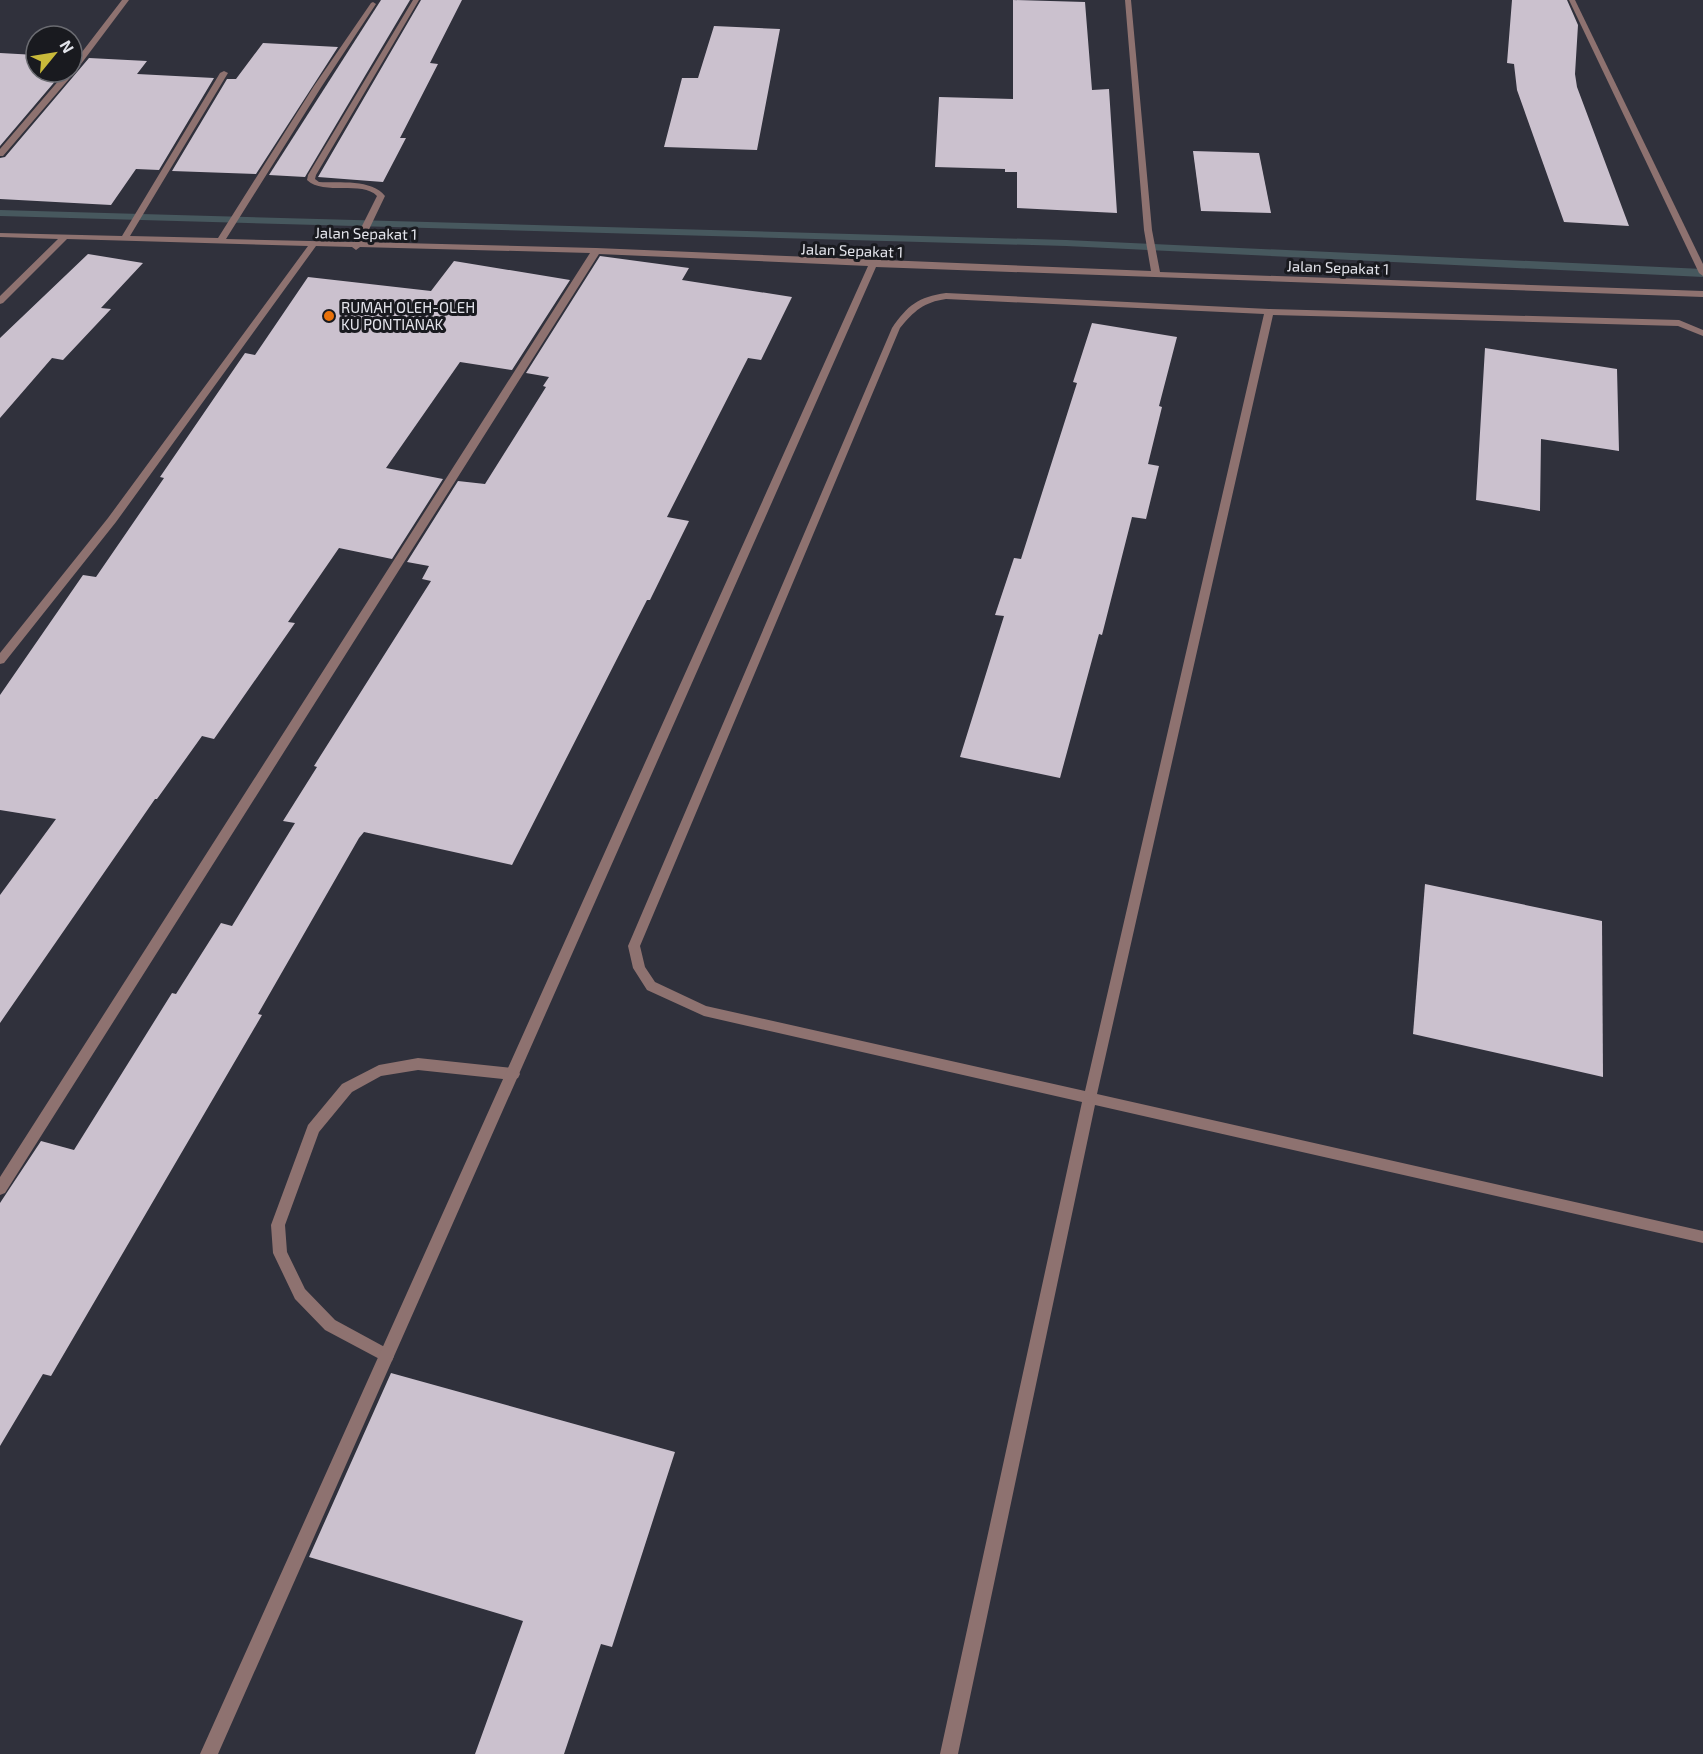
<svg xmlns="http://www.w3.org/2000/svg" width="1703" height="1754" font-family="'Exo 2',sans-serif">
<style>
.lines{fill:none;stroke-linecap:round;stroke-linejoin:round}
.stream{fill:#47585e;fill-rule:evenodd}
.building{fill:#cbc1ce}
.lane{fill:#8e7270;fill-rule:evenodd}
.street{fill:#8e7270;fill-rule:evenodd}
.food-dot{fill:#e8710a;stroke:#191a1f;stroke-width:2}
.labels{text-anchor:middle;dominant-baseline:central;stroke-width:6;stroke-linejoin:round;paint-order:stroke}
.far-street-label{font-size:15px;fill:#e3e4eb;stroke:#191a1f}
.far-poi-label{font-size:15px;fill:#e3e4eb;stroke:#191a1f;text-anchor:start}
</style>
<rect width="100%" height="100%" fill="#30313c"/>
<g class="lines">
<!-- stream -->
<path class="stream" d="M0,210L1066,240L1703,269V277L1066,246L0,216Z"/>
</g>
<!-- building -->
<g class="building">
<path d="M381,0H410L305,177L269,175Z"/>
<path d="M421,0H462L430,63L438,64L400,138H406L383,182L318,177Z"/>
<path d="M1013,0L1085,2L1092,90L1109,89L1117,213L1017,208V172H1005V169L935,167L939,97L1013,99Z"/>
<path d="M1512,0H1567L1578,25L1575,74L1577,87L1629,226L1564,222L1517,90L1514,64L1507,63Z"/>
<path d="M714,26L780,29L757,150L664,147L682,78H698Z"/>
<path d="M263,43L338,47L256,174L172,171L227,79H236Z"/>
<path d="M0,53L36,55V72H63L0,146Z"/>
<path d="M89,58L147,61L137,74L214,78L159,170L136,169L111,205L0,199V158L5,157Z"/>
<path d="M1193,151L1259,153L1271,213L1201,211Z"/>
<path d="M88,254L143,263L101,308L111,309L63,360L52,358L0,418V338Z"/>
<path d="M600,256L689,268L682,280L792,297L761,360L748,358L667,517L689,521L650,600H647L512,865L364,832L359,838L258,1014L262,1015L51,1376L43,1374L0,1446V1203L41,1141L74,1150L172,993L176,994L221,923L232,926L295,823L283,821L317,767L314,766L431,581L422,579L429,566L407,562L458,481L485,484L546,387L543,386L549,377L526,373Z"/>
<path d="M454,261L570,280L512,370L460,362L386,468L443,479L392,559L339,548L288,622L295,623L214,739L202,736L157,799H155L0,1023V895L56,819L0,810V695L83,575L96,577L164,478L160,477L245,353L255,355L308,277L431,291Z"/>
<path d="M1092,323L1177,337L1159,406L1162,407L1148,464L1159,466L1146,519L1132,517L1102,635L1099,634L1060,778L960,757L1004,616L995,615L1014,558L1021,559L1077,383L1073,382Z"/>
<path d="M1485,348L1617,369L1619,451L1541,439L1540,511L1476,500Z"/>
<path d="M1425,884L1602,921L1603,1077L1413,1034Z"/>
<path d="M391,1373L675,1452L612,1647L601,1644L564,1754H475L523,1621L309,1557Z"/>
</g>
<g class="lines">
<!-- lane -->
<path class="lane" d="M418,1058L513,1068L518,1070L520,1074L518,1078L513,1080L418,1070L381,1076L352,1092L319,1132L285,1225L287,1252L305,1289L335,1320L392,1351L394,1356L392,1361L387,1363L325,1330L295,1299L273,1253L271,1225L308,1125L342,1084L379,1065Z"/>
<!-- street -->
<g class="street">
<path d="M122,0H129L75,72L3,156H0V149L66,72H72V65Z"/>
<path d="M413,0H419L316,175L315,179L319,182C339,183 372,179 385,196L363,242L596,248L1151,271L1144,230L1125,0H1131L1152,230L1160,272L1703,291V297L876,267L218,1754H200L868,266L599,254L5,1193L0,1195V1177L590,253L360,247L356,250L352,247L316,246L116,522L4,663L0,664V653L108,518L308,246L67,239L3,303L0,304V296L58,239L0,237V233L122,236L220,73L224,71L228,73L130,236L218,238L314,86L371,3L373,2L376,4L322,86L226,239L354,242L377,196C362,180 324,196 307,180L308,175Z"/>
<path d="M1569,0H1575L1703,264V276L1699,273Z"/>
<path d="M946,293L1269,309L1679,320L1703,330V336L1678,326L1273,315L1097,1094L1703,1231V1243L1095,1105L958,1754H940L1082,1102L704,1016L647,990L633,968L628,946L892,328C908,305 918,297 946,293ZM946,299L1264,314L1085,1091L706,1006L655,982L645,967L640,946L900,328C914,311 924,302 946,299Z"/>
</g>
</g>
<!-- markers -->
<circle class="food-dot" cx="329" cy="316" r="6"/>
<g class="labels">
<!-- far-street labels -->
<g class="far-street-label">
<text transform="translate(366 233) rotate(1)">Jalan Sepakat 1</text>
<text transform="translate(852 250) rotate(2)">Jalan Sepakat 1</text>
<text transform="translate(1338 267) rotate(2)">Jalan Sepakat 1</text>
</g>
<!-- far-poi labels -->
<g class="far-poi-label">
<text x="341" y="307">RUMAH OLEH-OLEH<tspan x="341" dy="17">KU PONTIANAK</tspan></text>
</g>
</g>
<!-- north arrow -->
<g transform="translate(54 54) rotate(60)"><circle r="28" fill="#191a1f" stroke="#6a6b71" stroke-width="1.5"/>
<path d="M0-4.5L10 22L0 15L-10 22Z" fill="#c9ba3a"/>
<text y="-9" font-size="16" font-weight="bold" text-anchor="middle" fill="#e3e4eb">N</text>
</g>
</svg>
